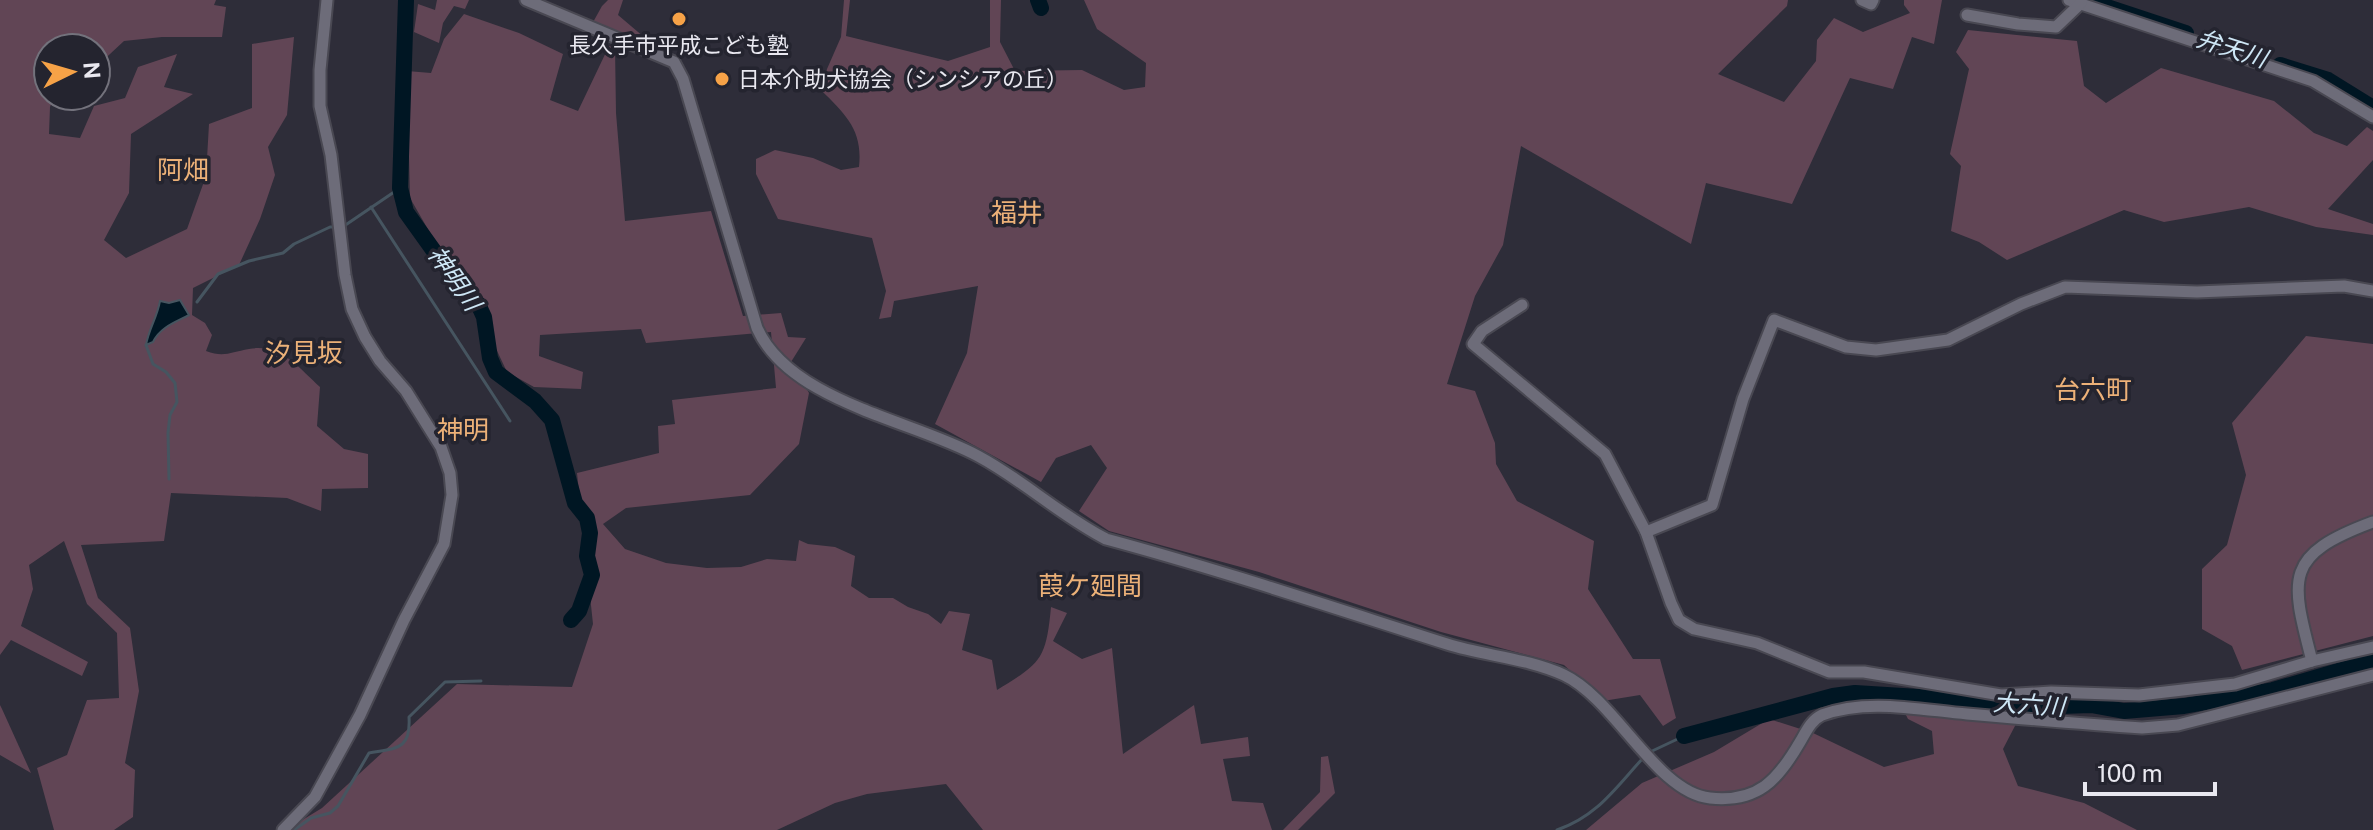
<svg xmlns="http://www.w3.org/2000/svg" width="2373" height="830" font-family="'Public Sans','Noto Sans JP',sans-serif">
<style>
.green{fill:#614555}
.water{fill:#001623;stroke:#465560;stroke-width:2}
.lines{fill:none;stroke-linecap:round;stroke-linejoin:round}
.stream{stroke:#465560;stroke-width:3}
.river{stroke:#001623;stroke-width:16}
.minor-casing{stroke:#494852;stroke-width:15}
.minor{stroke:#6d6c79;stroke-width:11}
.poi-dot{fill:#f6a247;stroke:#24242f;stroke-width:3}
.labels{text-anchor:middle;dominant-baseline:central;stroke-width:7;stroke-linejoin:round;paint-order:stroke}
.poi-label{font-size:22px;fill:#e9e8f0;stroke:#24242f}
.water-label{font-size:24px;font-style:italic;fill:#cee7f6;stroke:#24242f}
.quarter-label{font-size:26px;fill:#ecb178;stroke:#24242f}
</style>
<rect width="100%" height="100%" fill="#2e2d39"/>
<!-- green -->
<g class="green">
<path d="M0,0H216L214,5L226,7L222,37H162L124,41L96,67V48H61L48,41L37,74L48,84V96H54L50,107L49,134L80,138L94,106L125,98L138,67L177,54L164,87L193,94L131,134L129,193L104,240L126,258L187,229L206,176L209,124L252,108V44L294,37L287,115L268,147L275,175L260,219L239,265L193,288L192,315L205,323L212,335L206,351C224,358 231,352 249,349C280,343 299,368 320,387L317,426L344,449L368,454V488L322,489L321,511L287,498L171,493L164,541L81,545L98,598L130,628L139,691L125,763L135,770L133,817L114,830H54L37,768L67,755L87,700L119,698L117,633L87,604L64,541L29,565L33,589L21,626L88,662L82,676L11,640L0,655Z"/>
<path d="M437,0H469L465,9L454,6L443,23L439,43L414,32L418,4L435,10Z"/>
<path d="M608,0H623L618,15L651,43L592,24L602,6Z"/>
<path d="M844,0H850L846,36L948,61L990,47V0H1001L1000,42L1015,71L1082,70L1124,90L1145,87L1146,63L1097,29L1084,0H1788L1787,6L1718,74L1784,102L1816,61L1817,40L1834,18L1863,32L1910,13L1904,5V0H1942L1934,44L1912,37L1893,89L1850,78L1792,204L1706,183L1691,244L1521,146L1503,245L1475,296L1447,384L1475,391L1495,443L1496,464L1517,501L1594,541L1588,589L1633,659H1660L1676,718L1663,726L1640,695L1603,701L1564,665L1441,632L1259,572L1109,531L1079,511L1107,468L1091,445L1056,458L1041,482L935,424L967,353L978,286L894,301L891,317L879,319L886,291L872,238L778,219L756,174V159L775,150L813,158L841,170L859,167C863,130 846,115 821,90L827,69L841,37Z"/>
<path d="M464,14L519,33L563,54L550,100L578,111L609,46L615,47L616,113L625,221L711,211L743,316L781,313L788,337L806,338L791,362L809,393L799,444L750,495L626,508L603,524L625,549L666,563L707,568L741,567L767,559L796,561L799,540L808,544L835,547L855,556L851,586L869,598H893L908,607L928,614L941,624L949,611L970,614L962,650L992,660L997,690C1041,663 1046,660 1051,607L1067,613L1053,641L1082,659L1112,648L1123,754L1194,705L1201,744L1248,737L1250,756L1223,759L1232,801L1263,803L1272,830H983L946,784L867,794L835,803L777,830H286L322,808L457,684L572,687L593,624L577,473L659,453L658,426L675,424L672,400L776,388L771,332L646,343L641,329L540,335L539,356L583,372L581,389L534,387L507,372L491,338L489,314L463,275L433,238L410,198L407,71L431,73L444,39Z"/>
<path d="M1968,30L2077,41L2084,86L2106,103L2161,68L2274,101L2314,133L2347,146L2367,127L2373,131V160L2328,209L2373,224V235L2316,227L2249,207L2164,222L2124,210L2007,260L1979,242L1951,231L1961,166L1950,154L1969,69L1956,52Z"/>
<path d="M2306,336L2373,344V636L2242,670L2232,646L2202,629V569L2227,545L2246,475L2232,423Z"/>
<path d="M0,705L2,709L31,773L0,755Z"/>
<path d="M1905,713L2016,724L2003,749L2018,786L2084,803L2137,830H1586L1642,783L1714,752L1769,719L1813,733L1884,767L1934,754L1932,731L1908,719Z"/>
<path d="M1328,756L1335,793L1298,830H1283L1320,792L1321,757Z"/>
</g>
<!-- water -->
<path class="water" d="M180,300L189,315C176,322 160,327 153,342L146,345C149,328 157,318 160,301L169,303Z"/>
<g class="lines">
<!-- stream -->
<g class="stream">
<path d="M371,207L510,421"/>
<path d="M344,226L400,188"/>
<path d="M197,302L218,274L249,261L283,253L294,244L330,227H337"/>
<path d="M146,345L153,364L166,372L175,383L177,402L170,415L168,433L169,479"/>
<path d="M1650,752L1684,736"/>
<path d="M294,830L311,818L330,813L338,806L369,753C397,748 411,750 409,717L445,682L481,681"/>
<path d="M1557,830C1598,816 1616,787 1644,757"/>
</g>
<!-- river -->
<g class="river">
<path d="M406,0L400,188L406,212L436,254L478,304L484,317L490,358L496,372L535,401L552,420L575,503L587,518L590,533L587,556L592,575L579,611L571,620"/>
<path d="M1038,0L1041,8"/>
<path d="M2098,4L2186,33"/>
<path d="M2280,65L2328,80L2373,108"/>
<path d="M1684,736L1833,696L1855,693L2061,706L2091,705L2124,711L2184,706L2273,690L2373,661"/>
</g>
<!-- minor casing -->
<g class="minor-casing">
<g id="minor">
<path d="M526,0L674,62L683,79L757,328C790,402 912,420 978,456C1023,480 1061,516 1106,539C1221,570 1334,608 1447,644C1485,656 1527,658 1564,675C1615,699 1657,793 1710,798C1758,803 1778,780 1800,742C1806,732 1811,720 1822,715C1867,698 1921,710 1967,714C2025,719 2083,724 2142,728L2178,725L2373,675"/>
<path d="M1862,0L1871,4L1873,0"/>
<path d="M2069,0L2313,81L2373,117"/>
<path d="M1967,15L2018,24L2056,27L2081,3"/>
<path d="M1522,305L1482,331L1473,344L1605,454L1646,532L1671,603L1679,620L1694,629L1757,643L1829,672H1864L2001,695L2051,692L2139,695L2235,684L2312,661L2373,647"/>
<path d="M1646,532L1712,505L1743,399L1774,320L1846,347L1876,350L1948,340L2021,304L2065,287L2197,292L2344,286L2373,291"/>
<path d="M2312,661C2290,577 2284,555 2373,522"/>
<path d="M283,830L315,797L360,715L404,620L444,544L452,495L450,473L441,447L406,391L380,361L365,337L352,309L345,275L331,155L320,106V70L327,0"/>
</g>
</g>
<!-- minor -->
<use href="#minor" class="minor"/>
</g>
<!-- markers -->
<g class="poi-dot">
<circle cx="679" cy="19" r="8"/>
<circle cx="722" cy="79" r="8"/>
</g>
<g class="labels">
<!-- poi labels -->
<g class="poi-label">
<text x="679" y="45">長久手市平成こども塾</text>
<text x="738" y="79" text-anchor="start">日本介助犬協会（シンシアの丘）</text>
</g>
<!-- water labels -->
<g class="water-label">
<text transform="translate(2232 48) rotate(18)">弁天川</text>
<text transform="translate(455 278) rotate(55)">神明川</text>
<text transform="translate(2029 704) rotate(4)">大六川</text>
</g>
<!-- quarter labels -->
<g class="quarter-label">
<text x="183" y="169">阿畑</text>
<text x="1017" y="212">福井</text>
<text x="304" y="352">汐見坂</text>
<text x="2093" y="389">台六町</text>
<text x="463" y="429">神明</text>
<text x="1090" y="585">葭ケ廻間</text>
</g>
</g>
<!-- north arrow -->
<g transform="translate(72 72) rotate(85)"><circle r="38" fill="#24242f" stroke="#73727c" stroke-width="2"/>
<path d="M0-6L14 30L0 20L-14 30Z" fill="#f6a247"/>
<text y="-12" font-size="22" font-weight="bold" text-anchor="middle" fill="#e9e8f0">N</text>
</g>
<!-- scale -->
<path d="M2085 782v12h130v-12" fill="none" stroke="#e9e8f0" stroke-width="4"/>
<text x="2097" y="782" font-size="24" fill="#e9e8f0" stroke="#24242f" stroke-width="6" paint-order="stroke">100 m</text>
</svg>
